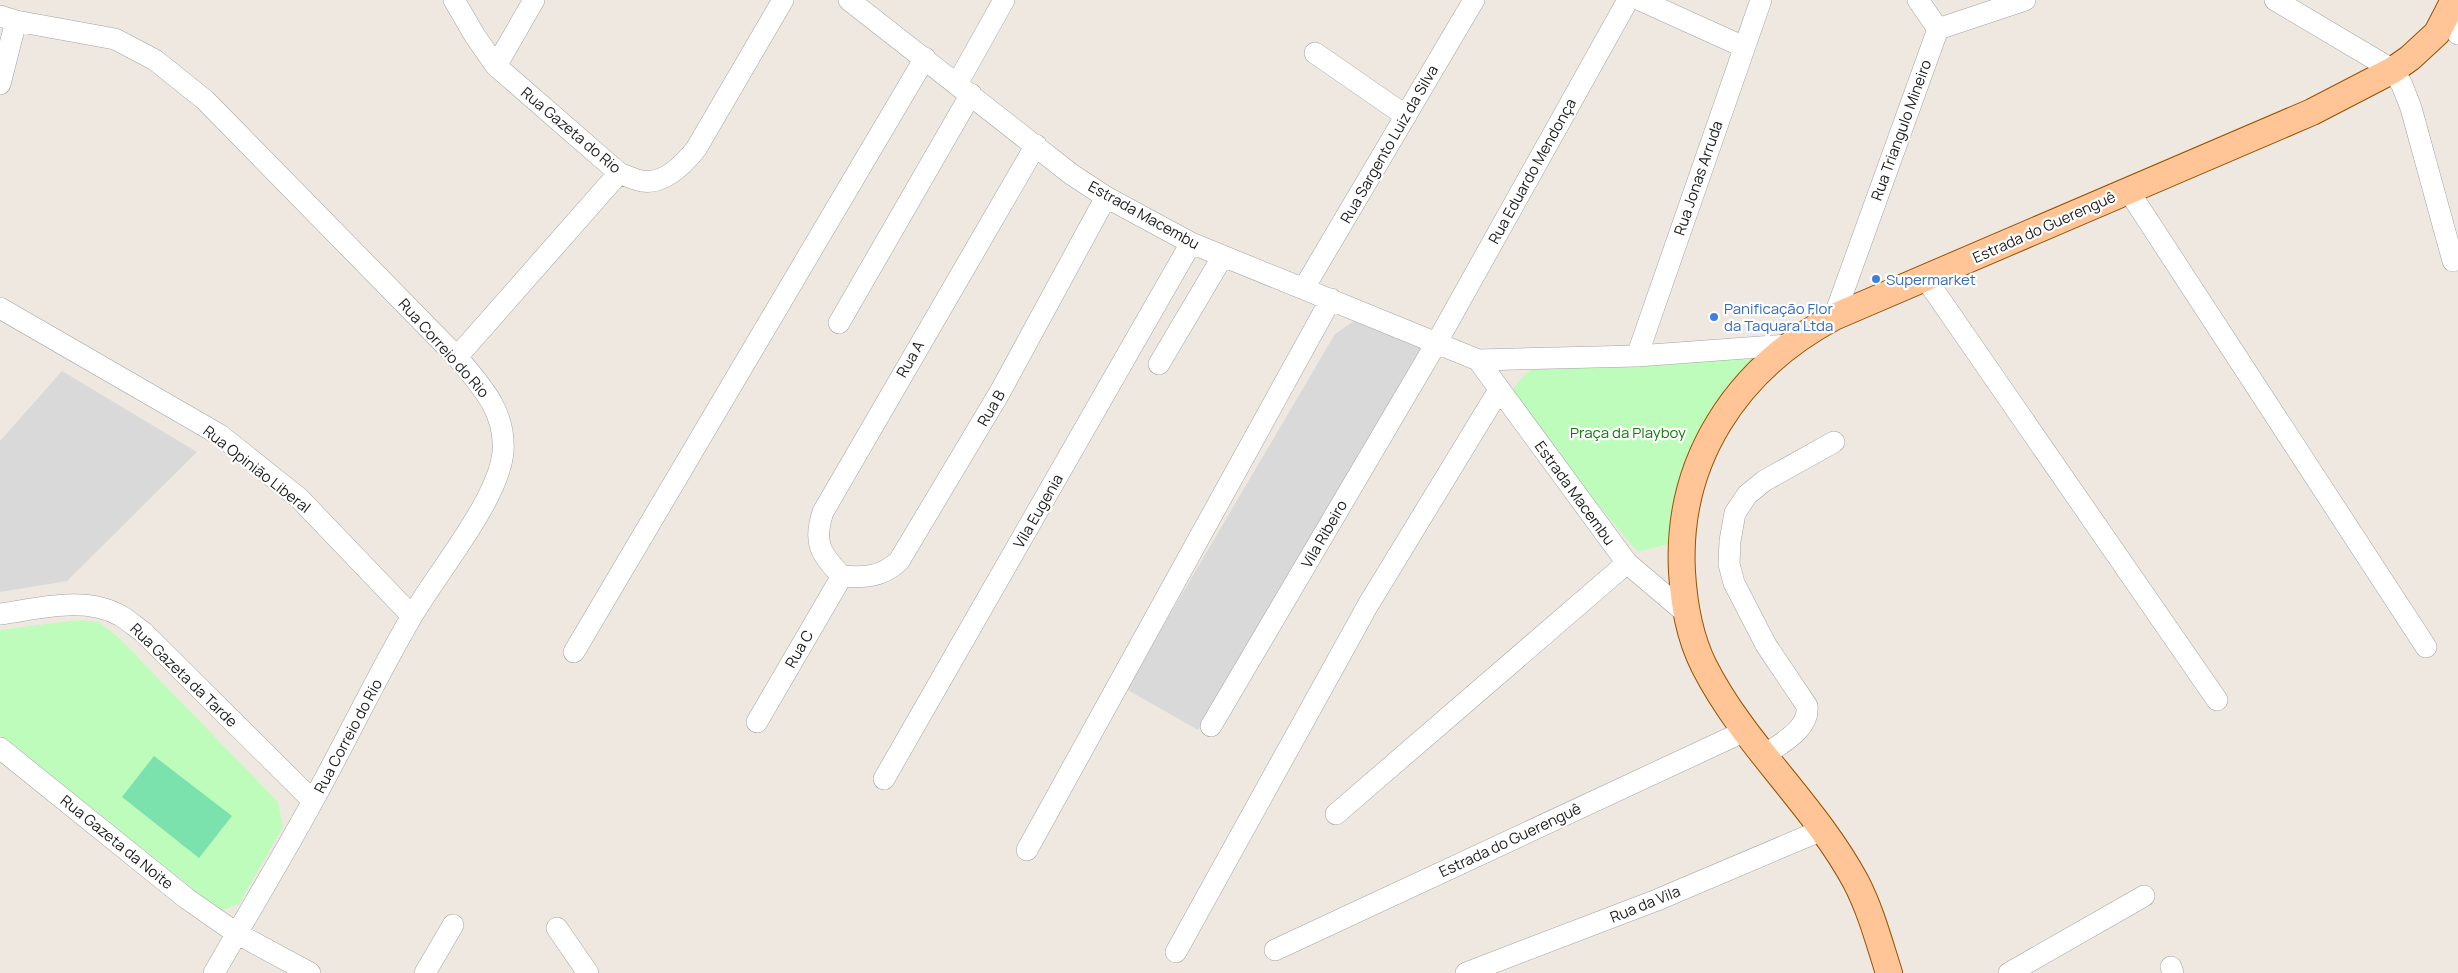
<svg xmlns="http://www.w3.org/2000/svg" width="2458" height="973" viewBox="0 0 2458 973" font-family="Manrope,sans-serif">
	<rect width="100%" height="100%" fill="#eee8e1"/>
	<path fill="#dad9d9" d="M1354 321 1374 322 1422 347 1198 730 1126 689 1335 334Z
		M62 371 197 452 67 581 0 592V441Z"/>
	<path fill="#befcbb" d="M1770 353 1753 366 1679 541 1638 552 1508 399C1517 382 1524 373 1540 365Z
		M78 620 98 622 117 636 278 802 283 827 239 904 220 911 0 735V630Z"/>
	<path fill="#7be2ae" d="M154 756 232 816 199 858 122 797Z"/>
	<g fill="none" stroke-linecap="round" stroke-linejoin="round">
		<defs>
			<path id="minor" d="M454 0 475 36 496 66 619 173C627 176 635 180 642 181 664 185 684 164 696 149L783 0
				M849 0 1071 174 1106 197 1191 243 1478 360 1637 356 1788 345
				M1640 0 1744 47
				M1918 0 1938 29
				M2275 0 2393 70 2402 85 2411 108 2453 261
				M0 16 16 21 115 39 155 60 205 100 457 357C481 386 506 411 503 452 499 499 437 573 412 616 377 676 347 739 314 799 282 858 247 915 214 973
				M2447 17 2458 34
				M1315 53 1406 116
				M496 66 534 0
				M0 84 16 21
				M957 84 1004 0
				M2128 190 2426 647
				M1926 279 2217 700
				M1304 288 1474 0
				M0 308 220 435 299 498 412 616
				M1834 317 1938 29 2025 0
				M839 323 971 94
				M1637 356 1761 0
				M457 357 619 173
				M1478 360 1627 563 1686 613
				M1159 364 1223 256
				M842 576C820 554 813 542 823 512L1036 145
				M842 576C864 578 882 577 899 561L1000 392 1106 197
				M0 614C38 609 85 595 121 616 129 621 136 627 143 632L313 801
				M574 652 925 58
				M757 722 842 576
				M1211 726 1437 342 1628 0
				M0 748 186 898 236 933 310 973
				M1765 755C1781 743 1810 729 1807 706L1766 645 1734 583 1729 564 1730 541 1735 513 1747 495 1764 481 1834 442
				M884 779 1191 243
				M1336 814 1627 563
				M1027 850 1331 299
				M557 928 588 973
				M1275 950 1745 731
				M1176 952 1368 605 1499 390
				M2171 967 2173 973
				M425 973 453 925
				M1466 973 1657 900 1822 830
				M2009 973 2144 896"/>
			<path id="major" d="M1889 973C1879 942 1871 911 1856 882 1814 804 1744 745 1704 666 1689 636 1684 605 1682 572 1676 460 1737 369 1834 317L2312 112 2393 70 2410 58 2437 33 2454 0"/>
		</defs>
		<use href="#minor" stroke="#a3a3a3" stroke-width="22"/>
		<use href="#major" stroke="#955200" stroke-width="28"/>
		<use href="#minor" stroke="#fff" stroke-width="21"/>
		<use href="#major" stroke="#ffc596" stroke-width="26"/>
	</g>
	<g fill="#3f7fe0" stroke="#fff" stroke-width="2">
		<circle cx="1876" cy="279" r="5"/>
		<circle cx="1714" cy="317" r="5"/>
	</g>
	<g text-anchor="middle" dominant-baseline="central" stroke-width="4.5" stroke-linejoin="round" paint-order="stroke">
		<g font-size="15" fill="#1c1c1c" stroke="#fff">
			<text transform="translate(571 130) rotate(40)">Rua Gazeta do Rio</text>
			<text transform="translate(1901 130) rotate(-70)">Rua Triangulo Mineiro</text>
			<text transform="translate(1389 144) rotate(-60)">Rua Sargento Luiz da Silva</text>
			<text transform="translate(1532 171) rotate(-61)">Rua Eduardo Mendonça</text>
			<text transform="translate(1698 178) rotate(-71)">Rua Jonas Arruda</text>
			<text transform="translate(1144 215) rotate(29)">Estrada Macembu</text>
			<text transform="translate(2044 227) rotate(-24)">Estrada do Guerenguê</text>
			<text transform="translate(444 348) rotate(48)">Rua Correio do Rio</text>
			<text transform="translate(910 359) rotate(-60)">Rua A</text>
			<text transform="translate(991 408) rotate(-60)">Rua B</text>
			<text transform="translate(257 469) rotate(38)">Rua Opinião Liberal</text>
			<text transform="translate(1575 493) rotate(54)">Estrada Macembu</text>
			<text transform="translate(1038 511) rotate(-60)">Vila Eugenia</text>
			<text transform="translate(1324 534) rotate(-60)">Vila Ribeiro</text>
			<text transform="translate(799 649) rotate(-60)">Rua C</text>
			<text transform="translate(184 675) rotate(44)">Rua Gazeta da Tarde</text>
			<text transform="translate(348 736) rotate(-62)">Rua Correio do Rio</text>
			<text transform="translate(1510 840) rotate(-25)">Estrada do Guerenguê</text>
			<text transform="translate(117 842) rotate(39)">Rua Gazeta da Noite</text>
			<text transform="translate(1645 904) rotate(-22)">Rua da Vila</text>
		</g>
		<g font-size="15" fill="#366cbe" stroke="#fff" text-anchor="start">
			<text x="1886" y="279">Supermarket</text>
			<text x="1724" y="308">Panificação Flor<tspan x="1724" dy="17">da Taquara Ltda</tspan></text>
		</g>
		<g font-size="15" fill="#0b7e06" stroke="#fff">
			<text x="1628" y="432">Praça da Playboy</text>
		</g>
	</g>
</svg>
